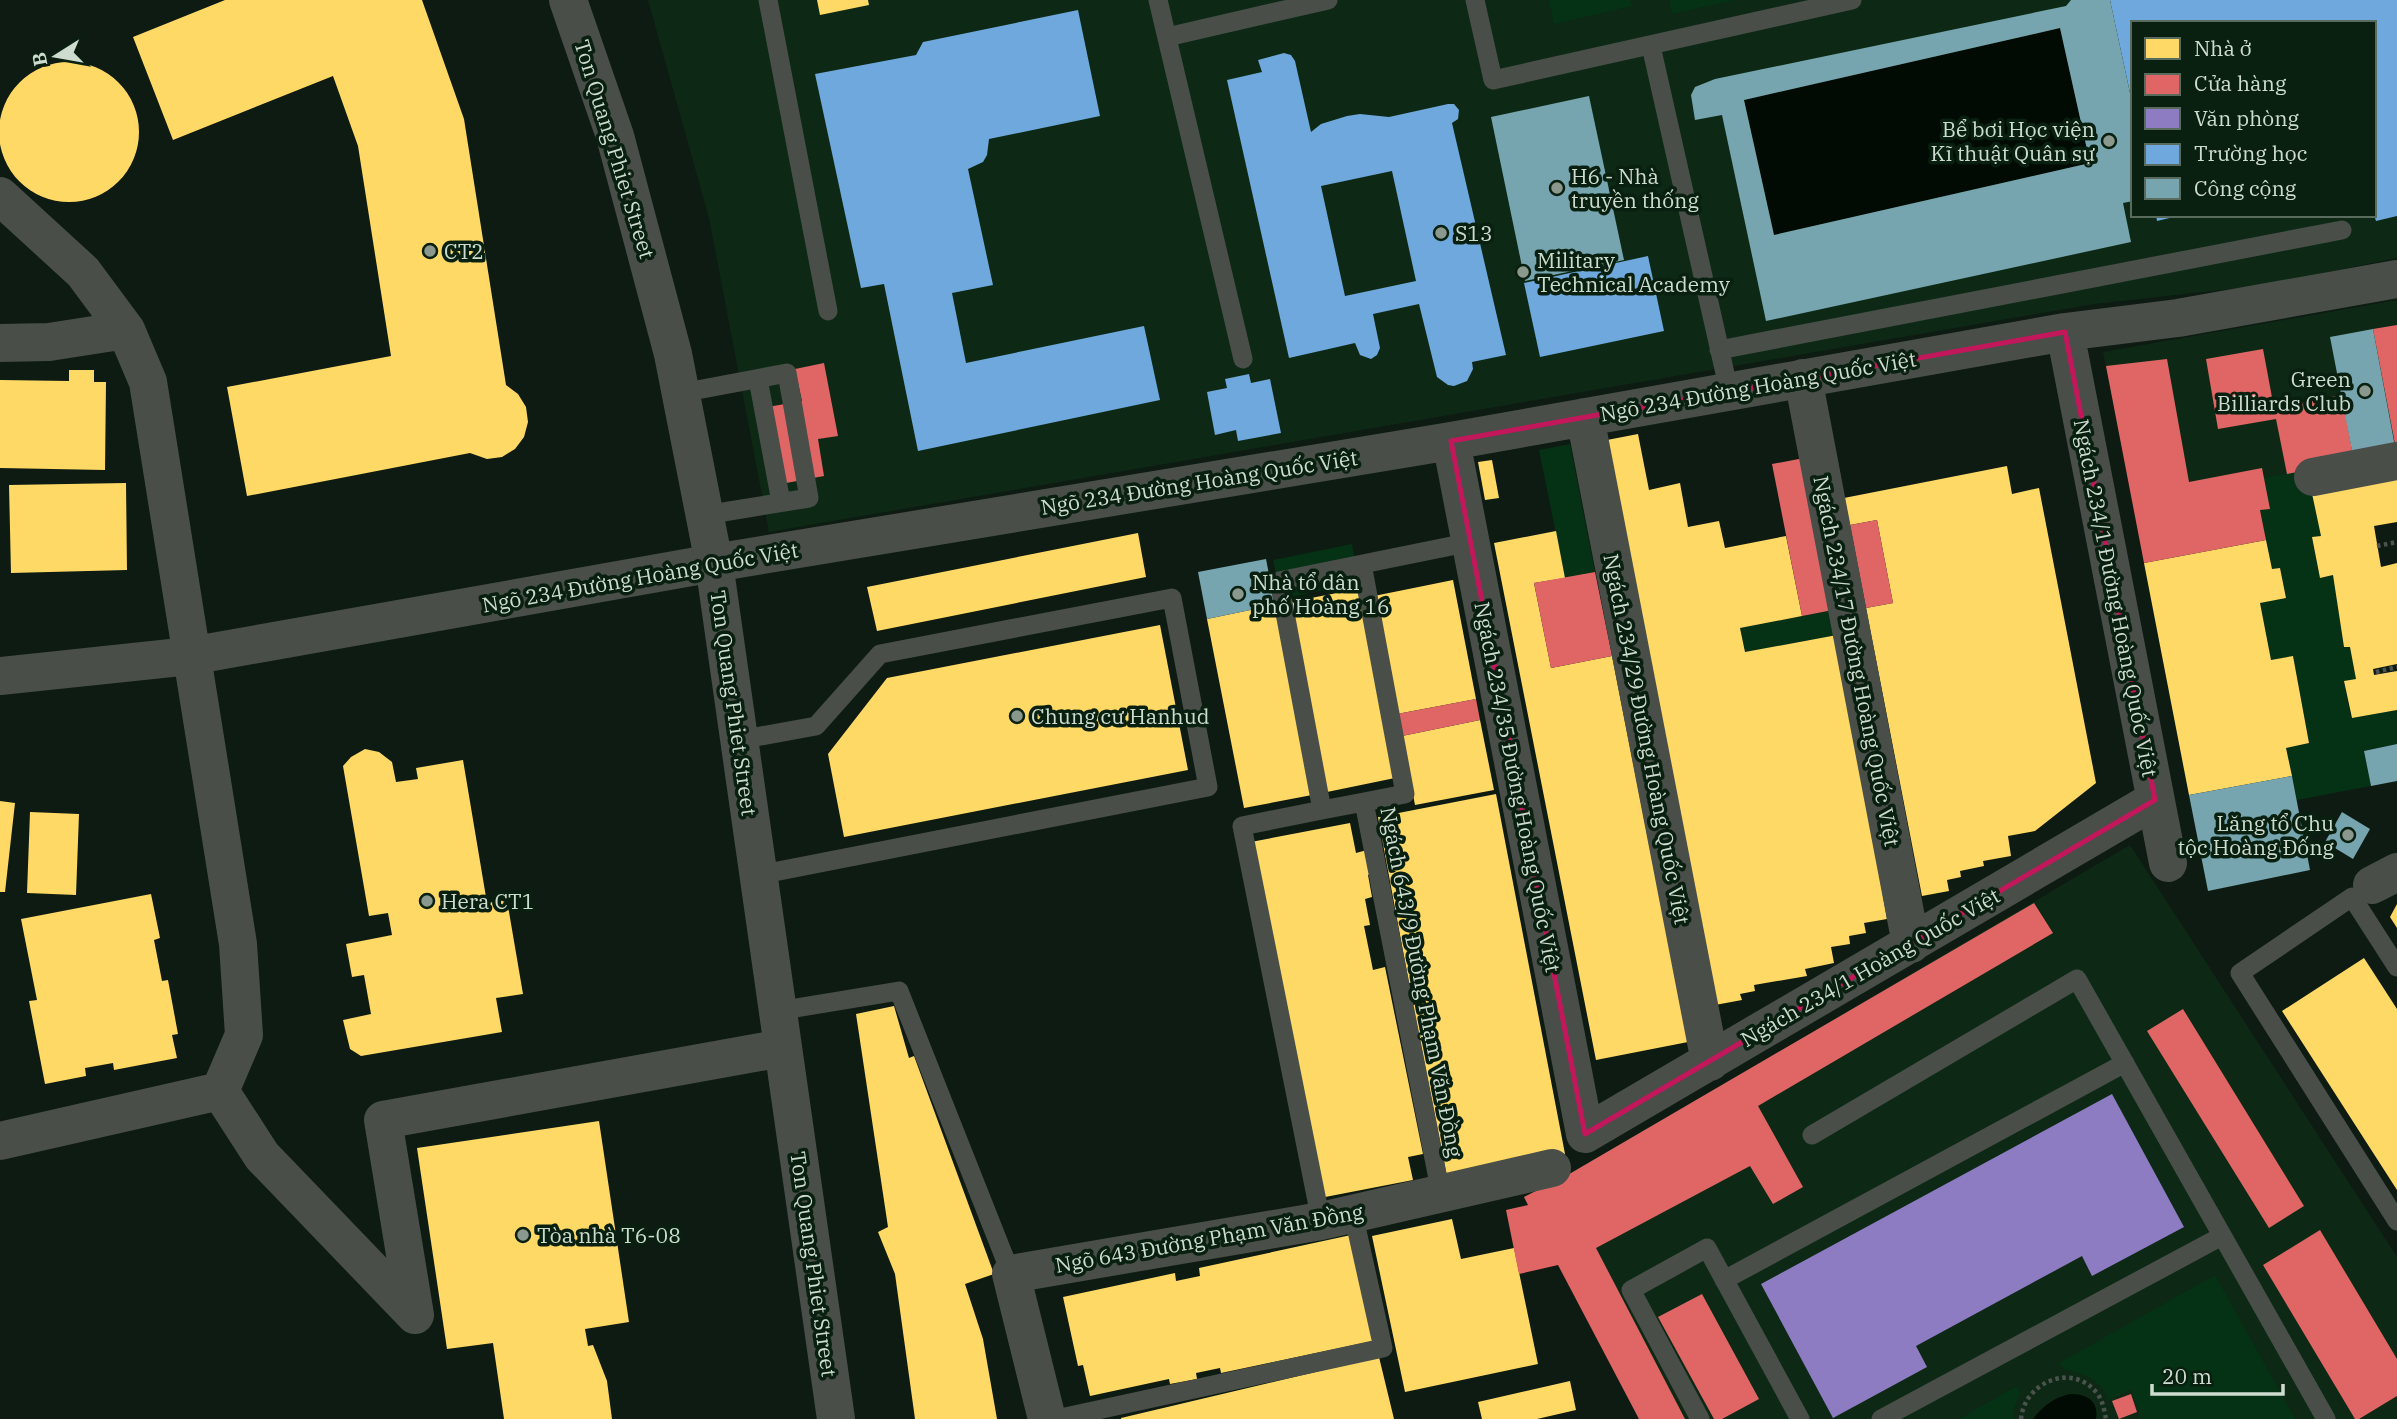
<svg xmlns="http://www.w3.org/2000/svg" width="2397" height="1419" viewBox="0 0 2397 1419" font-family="'IBM Plex Serif',serif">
	<rect width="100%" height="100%" fill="#0e1b12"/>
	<path fill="#0d2915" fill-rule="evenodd" d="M648 0H2397V258L2257 286 2094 304 769 532 709 218ZM2133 23H2374V215H2133Z
		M2397 300V452L2270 509 2139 533 2103 352Z
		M2130 845 2397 1257V1419H1639L1524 1197 1571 1173 1741 1074Z"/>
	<path fill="#053115" d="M1549 0H1630L1632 6 1554 24Z
		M1669 0H1735L1672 14Z
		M1570 444 1595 572 1565 578 1539 450Z
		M2308 470 2321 536 2312 538 2320 578 2333 575 2344 647H2350L2356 679 2344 682 2351 718 2397 710V744L2364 751 2371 786 2297 800 2286 748 2309 743 2293 656 2271 660 2260 603 2286 597 2280 568 2272 569 2260 510 2269 509 2263 478Z
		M1352 544 1359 583 1281 599 1273 560Z
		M1833 610 1837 635 1745 652 1740 628Z
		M2215 1275 2295 1419H2139V1412L2131 1390 2109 1400C2101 1380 2084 1373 2063 1369L2059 1363Z
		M2017 1386 2020 1393 2014 1408 2013 1419H1959Z"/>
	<path fill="#010b03" d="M2060 28 2090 163 1774 235 1744 100Z
		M2070 1394C2087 1394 2099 1401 2096 1419H2033C2043 1406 2053 1398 2070 1394Z"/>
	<path fill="#ffd966" d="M225 0H422L464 119 506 385 518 394 526 407 528 422 524 437 515 449 502 457 487 459 470 453 247 496 227 387 391 356 358 146 333 76 173 140 133 37Z
		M817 0H868L869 5 820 15Z
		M-1 132a70 70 0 1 1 140 0a70 70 0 1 1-140 0Z
		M69 370H94V382H106L105 470 0 468V380L69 381Z
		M1638 434 1649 490 1680 483 1688 527 1719 521 1725 548 1786 536 1802 616 1740 628 1745 652 1837 635 1887 919 1864 923 1866 933 1849 936 1850 944 1831 947 1834 963 1805 969 1807 976 1754 985 1755 991 1740 994 1742 1000 1715 1005 1607 440Z
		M1492 460 1499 498 1485 500 1478 462Z
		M2007 466 2012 494 2039 488 2096 783 2035 831 2008 836 2011 856 1983 861 1984 866 1960 871 1961 877 1947 880 1949 891 1922 896 1866 608 1893 603 1877 520 1850 525 1844 498Z
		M2397 468V522L2374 526 2381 567 2397 563V664L2373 669 2374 675 2397 671V710L2352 718 2344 681 2356 679 2350 647H2344L2333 575 2320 578 2312 537 2321 536 2310 484Z
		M126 483 127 570 11 573 9 485Z
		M1556 531 1565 578 1534 583 1551 668 1612 656 1688 1042 1596 1060 1494 543Z
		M1138 533 1146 577 877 631 867 587Z
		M2266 540 2272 569 2280 568 2286 598 2260 603 2271 660 2293 656 2309 743 2286 748 2292 776 2189 795 2144 563Z
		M1453 580 1476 699 1397 714 1374 596Z
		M1358 589 1395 778 1327 792 1290 602Z
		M1275 605 1312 795 1244 808 1207 619Z
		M1160 625 1188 770 844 837 828 754 887 678Z
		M1480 720 1494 790 1415 805 1402 736Z
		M365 749 379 752 392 762 396 782 418 779 416 768 463 760 487 903 507 900 523 994 496 998 502 1032 361 1056 350 1049 343 1020 371 1014 364 975 352 977 346 944 392 935 388 913 369 916 343 766 351 757Z
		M1496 794 1565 1154 1447 1177 1413 1005 1426 1003 1423 980 1409 983 1378 817Z
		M0 801 15 803 5 892H0Z
		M30 812 79 814 76 895 27 893Z
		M1350 823 1356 853 1367 850 1372 874 1368 875 1372 897 1365 899 1370 925 1364 926 1373 970 1385 967 1423 1154 1408 1157 1413 1180 1320 1198 1251 842Z
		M151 894 160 938 154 940 162 981 168 980 178 1034 172 1035 177 1058 114 1070 113 1063 85 1068 86 1076 45 1084 29 1001 37 1000 21 919Z
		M2397 904V928L2390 917Z
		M2364 958 2397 1009V1190L2282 1011Z
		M894 1006 909 1058 914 1056 994 1274 965 1284 983 1339 997 1419H915L895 1274 878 1232 888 1227 856 1014Z
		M599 1121 629 1322 585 1329 588 1346 593 1345 607 1381 612 1419H504L493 1343 447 1349 417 1148Z
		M1452 1219 1461 1259 1514 1248 1538 1364 1405 1392 1372 1236Z
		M1351 1235 1373 1341 1221 1373 1220 1368 1196 1373 1197 1379 1170 1384 1169 1379 1090 1396 1083 1365 1078 1366 1063 1297 1175 1273 1176 1281 1200 1276 1199 1268Z
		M1379 1357 1394 1419H1121V1418Z
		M1570 1381 1576 1410 1537 1419H1482L1478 1402Z"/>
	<path fill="#e06666" d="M2397 325V449H2396L2373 329Z
		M2263 349 2274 408 2342 395 2354 461 2287 474 2276 419 2218 429 2206 359Z
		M2167 359 2189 482 2262 468 2270 509 2260 510 2266 540 2144 563 2106 366Z
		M824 363 838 436 818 439 824 476 770 486 756 409 802 401 795 369Z
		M1804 458 1833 610 1802 616 1772 464Z
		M1877 520 1893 603 1866 608 1850 525Z
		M1595 572 1612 656 1551 668 1534 583Z
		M1476 699 1480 720 1402 736 1397 714Z
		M2034 903 2053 933 1758 1106 1803 1187 1773 1204 1750 1166 1596 1248 1685 1419H1639L1558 1265 1519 1274 1506 1210 1528 1205 1524 1197 1571 1173Z
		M2183 1009 2304 1206 2269 1228 2147 1031Z
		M2320 1230 2397 1359V1396L2359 1419H2355L2263 1265Z
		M1702 1294 1759 1399 1722 1419H1714L1658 1317Z
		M2131 1394 2137 1412 2119 1419 2112 1401Z"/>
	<path fill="#8e7cc3" d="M2112 1094 2184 1227 2092 1276 2082 1256 1916 1346 1927 1367 1833 1418 1761 1284Z"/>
	<path fill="#6fa8dc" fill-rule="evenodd" d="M2110 0H2397V216L2376 221 2374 215V23H2133L2132 102Z
		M1078 10 1100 116 989 139 987 155 983 162 968 169 993 285 952 293 966 363 1144 326 1160 400 918 451 884 284 861 288 815 74 916 55 923 42Z
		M1284 53 1291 55 1295 61 1311 132 1321 124 1347 116 1360 114 1389 117 1448 104H1454L1459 110 1458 119 1452 123 1506 355 1472 362 1473 369 1467 381 1454 386 1448 385 1437 377 1419 304 1373 314 1380 348 1377 355 1371 359 1360 355 1355 343 1289 358 1227 80 1262 72 1258 60ZM1392 171 1416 281 1345 296 1321 186Z
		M2156 215H2178V216L2157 221Z
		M1648 256 1664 331 1540 357 1524 283Z
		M1249 374 1251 383 1270 379 1281 433 1238 441 1236 430 1215 435 1207 392 1227 388 1225 379Z"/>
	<path fill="#76a5af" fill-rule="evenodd" d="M2071 0H2110L2133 107V201L2123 203 2131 242 1766 321 1722 115 1695 120 1691 95 1695 87 1715 79 2066 6ZM2060 28 2090 163 1774 235 1744 100Z
		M1589 96 1624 260 1525 281 1491 117Z
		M2373 329 2396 452 2354 461 2330 337Z
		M1266 559 1275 605 1207 619 1198 572Z
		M2397 744V781L2371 786 2364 751Z
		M2292 776 2310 870 2208 891 2189 795Z
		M2342 812 2370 829 2353 859 2325 842Z"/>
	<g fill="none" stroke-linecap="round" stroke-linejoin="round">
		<path stroke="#4c524e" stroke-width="4.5" stroke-dasharray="3.5 3.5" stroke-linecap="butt" d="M2377 546 2397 542
			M2376 672 2397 667
			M2021 1419C2024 1383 2071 1362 2096 1392 2103 1400 2104 1410 2106 1419"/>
		<path stroke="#494e49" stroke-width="19" d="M768 0 828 311
			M1158 0 1243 359
			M1475 0 1493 80 1852 0
			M1167 37 1328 0
			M1651 46 1729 391
			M1719 350 2342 230
			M758 379 781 502
			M681 393 787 373 809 498 705 515
			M1362 564 1405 794 1364 802
			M739 740 816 726 880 654 1172 598 1208 787 758 875
			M2397 967 2352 897 2240 973 2397 1221
			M777 1011 899 991 1011 1274
			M1812 1135 2077 979 2326 1419
			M1441 1194 1364 802 1322 810 1279 581 1471 542
			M1321 1221 1242 826 1322 810
			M1724 1280 2125 1063
			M1056 1419 1383 1348 1353 1213
			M1700 1419 1631 1290 1707 1248 1800 1419
			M1881 1419 2222 1236"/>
		<path stroke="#494e49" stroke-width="38" d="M0 196 83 272 126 330 148 382 238 944 244 1035 220 1091
			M2065 332 2168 863
			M0 343 49 342 126 330
			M1803 378 1911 944
			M1585 417 1710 1062
			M1451 441 1585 1134 2155 800
			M2313 477 2397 461
			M0 676 190 656 714 563 1451 441 2065 332 2178 318 2397 279
			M2372 885 2397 872
			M0 1141 220 1091 262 1156 415 1315
			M415 1315 383 1120 782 1048
			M1047 1419 1011 1274 1321 1221 1552 1168"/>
		<path stroke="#494e49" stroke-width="38" d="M568 0 615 136 673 354 714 563 836 1419"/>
	</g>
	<path fill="none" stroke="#c2185b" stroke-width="5" stroke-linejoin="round" d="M2065 332 2155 800 1585 1134 1451 441Z"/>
	<g fill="#8b988e" stroke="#092010" stroke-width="2.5">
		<circle cx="2109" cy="141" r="7"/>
		<circle cx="1557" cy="188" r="7"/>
		<circle cx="1441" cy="233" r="7"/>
		<circle cx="430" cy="251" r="7"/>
		<circle cx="1523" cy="272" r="7"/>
		<circle cx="2365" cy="391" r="7"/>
		<circle cx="1238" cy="594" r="7"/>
		<circle cx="1017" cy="716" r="7"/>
		<circle cx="2348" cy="835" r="7"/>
		<circle cx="427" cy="901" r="7"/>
		<circle cx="523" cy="1235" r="7"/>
	</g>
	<g text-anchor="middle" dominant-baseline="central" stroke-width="7" stroke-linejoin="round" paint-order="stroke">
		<g font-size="21" fill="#cedcd0" stroke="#092010" text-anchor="start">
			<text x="2095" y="129" text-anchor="end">Bể bơi Học viện<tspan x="2095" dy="24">Kĩ thuật Quân sự</tspan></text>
			<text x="1571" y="176">H6 - Nhà<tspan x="1571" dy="24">truyền thống</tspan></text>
			<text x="1455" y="233">S13</text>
			<text x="444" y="251">CT2</text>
			<text x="1537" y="260">Military<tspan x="1537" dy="24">Technical Academy</tspan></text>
			<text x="2351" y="379" text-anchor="end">Green<tspan x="2351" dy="24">Billiards Club</tspan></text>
			<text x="1252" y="582">Nhà tổ dân<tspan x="1252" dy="24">phố Hoàng 16</tspan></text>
			<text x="1031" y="716">Chung cư Hanhud</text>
			<text x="2334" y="823" text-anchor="end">Lăng tổ Chu<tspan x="2334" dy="24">tộc Hoàng Đống</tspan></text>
			<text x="441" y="901">Hera CT1</text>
			<text x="537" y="1235">Tòa nhà T6-08</text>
		</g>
		<g font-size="21" fill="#cedcd0" stroke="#092010">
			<text transform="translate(615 149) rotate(73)">Ton Quang Phiet Street</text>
			<text transform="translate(1758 386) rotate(-10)">Ngõ 234 Đường Hoàng Quốc Việt</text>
			<text transform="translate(1199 482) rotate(-9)">Ngõ 234 Đường Hoàng Quốc Việt</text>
			<text transform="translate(640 577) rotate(-10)">Ngõ 234 Đường Hoàng Quốc Việt</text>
			<text transform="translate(2116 598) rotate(79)">Ngách 234/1 Đường Hoàng Quốc Việt</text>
			<text transform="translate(1857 661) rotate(79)">Ngách 234/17 Đường Hoàng Quốc Việt</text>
			<text transform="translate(734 703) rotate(82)">Ton Quang Phiet Street</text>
			<text transform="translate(1647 739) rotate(79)">Ngách 234/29 Đường Hoàng Quốc Việt</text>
			<text transform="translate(1518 787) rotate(79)">Ngách 234/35 Đường Hoàng Quốc Việt</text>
			<text transform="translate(1870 967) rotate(-30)">Ngách 234/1 Hoàng Quốc Việt</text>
			<text transform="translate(1422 982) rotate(79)">Ngách 643/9 Đường Phạm Văn Đồng</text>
			<text transform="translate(1209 1238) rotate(-10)">Ngõ 643 Đường Phạm Văn Đồng</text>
			<text transform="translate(814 1264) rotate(82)">Ton Quang Phiet Street</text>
		</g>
	</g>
	<rect x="2131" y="21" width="245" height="196" fill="#092010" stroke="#586b5d" stroke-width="2"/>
	<rect x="2145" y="38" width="35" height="21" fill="#ffd966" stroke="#586b5d" stroke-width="2"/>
	<text x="2194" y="56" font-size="21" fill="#cedcd0">Nhà ở</text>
	<rect x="2145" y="74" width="35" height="21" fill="#e06666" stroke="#586b5d" stroke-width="2"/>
	<text x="2194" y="91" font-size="21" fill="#cedcd0">Cửa hàng</text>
	<rect x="2145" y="108" width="35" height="21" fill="#8e7cc3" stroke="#586b5d" stroke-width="2"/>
	<text x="2194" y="126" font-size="21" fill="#cedcd0">Văn phòng</text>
	<rect x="2145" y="144" width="35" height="21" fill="#6fa8dc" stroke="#586b5d" stroke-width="2"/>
	<text x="2194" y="161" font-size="21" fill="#cedcd0">Trường học</text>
	<rect x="2145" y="178" width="35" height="21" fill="#76a5af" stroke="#586b5d" stroke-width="2"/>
	<text x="2194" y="196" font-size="21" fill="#cedcd0">Công cộng</text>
	<g transform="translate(56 56) rotate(259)" stroke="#092010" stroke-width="5" paint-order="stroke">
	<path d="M0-5L12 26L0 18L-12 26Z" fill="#cedcd0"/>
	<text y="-10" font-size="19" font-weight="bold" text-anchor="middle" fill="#cedcd0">B</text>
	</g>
	<path d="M2152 1384v10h131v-10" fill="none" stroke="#cedcd0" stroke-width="3.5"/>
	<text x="2162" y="1384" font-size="21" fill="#cedcd0" stroke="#092010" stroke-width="5" paint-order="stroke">20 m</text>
</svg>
